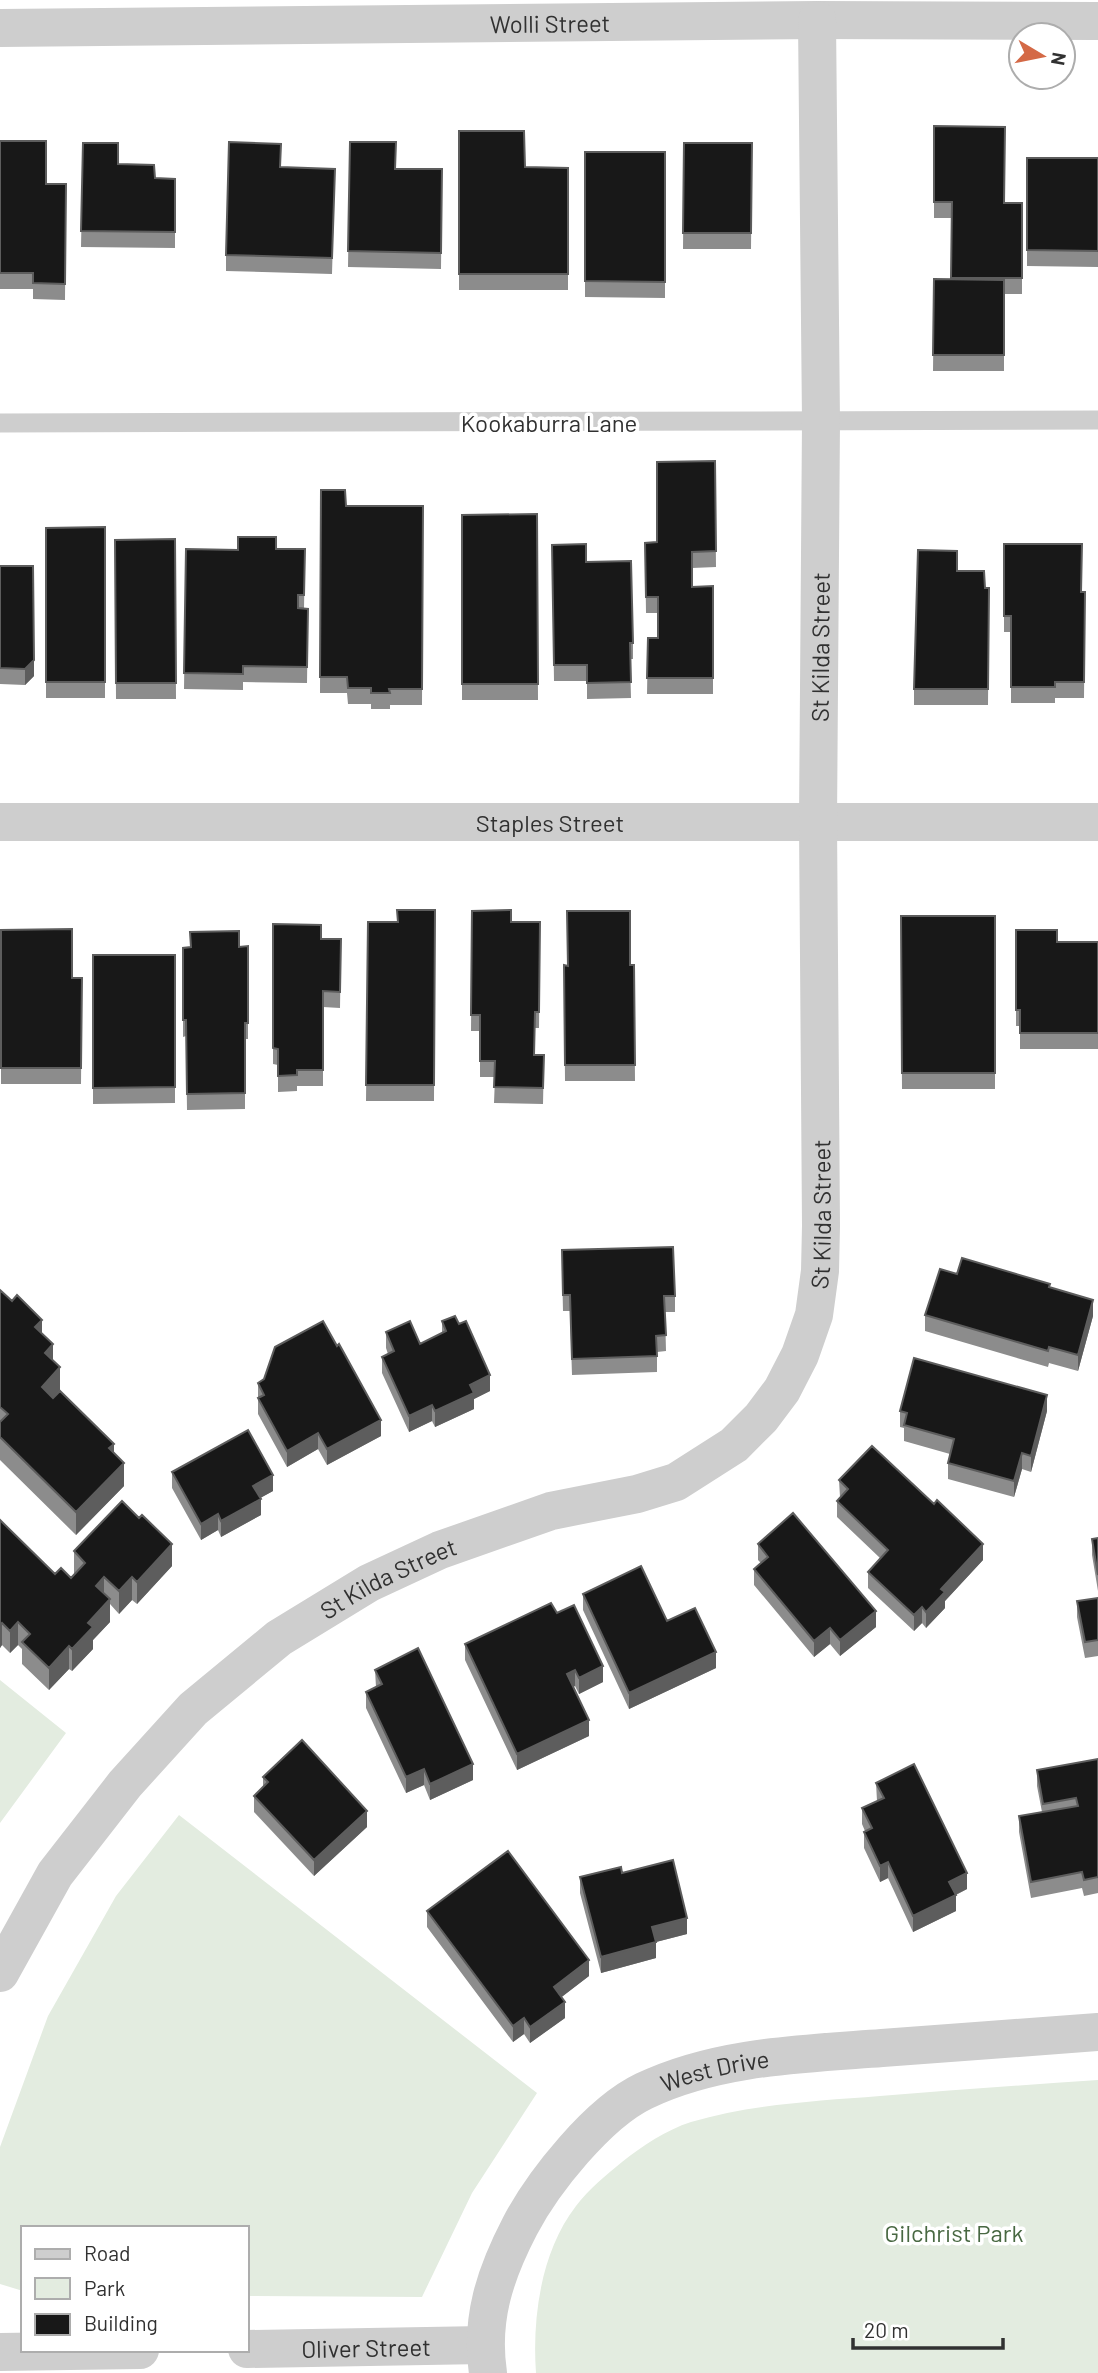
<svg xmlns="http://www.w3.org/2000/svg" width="1098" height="2373" viewBox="0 0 1098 2373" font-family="Barlow,sans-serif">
	<rect width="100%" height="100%" fill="#fff"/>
	<path fill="#e3ece0" d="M0 1680 66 1733 0 1823Z
		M179 1815 537 2093 472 2193 422 2297 247 2296V2228H23V2291L0 2284V2147L48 2016 116 1896Z
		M1098 2080V2373H536C532 2318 541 2251 576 2206 589 2189 606 2175 622 2162 642 2146 666 2130 691 2122 752 2104 817 2101 880 2096 953 2090 1025 2085 1098 2080Z"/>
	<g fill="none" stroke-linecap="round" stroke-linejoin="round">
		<path stroke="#cecece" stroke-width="19" d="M0 423 1098 420"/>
		<g stroke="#cecece" stroke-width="38">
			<path id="s1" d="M0 28 817 20 1098 21"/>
			<path id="s2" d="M0 822H1098"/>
			<path id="s3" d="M0 1973 55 1874 125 1784 193 1709 279 1638 369 1583 440 1550 551 1511 637 1494 676 1482 734 1445 761 1418 782 1390 800 1355 814 1315 820 1271 821 1226 818 822 821 421 817 20"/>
			<path id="s4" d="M247 2349 484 2345"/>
			<path d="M0 2352 140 2350"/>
			<path id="s5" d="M488 2373C480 2319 495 2274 520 2226 543 2182 598 2113 644 2091 717 2056 802 2054 882 2048 954 2043 1026 2037 1098 2032"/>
		</g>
	</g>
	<path fill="#8c8c8c" d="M934 126 1004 203H1022V294H1004V371H933L934 279 951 280V218H934Z
		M459 131 525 167 568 168V290H459Z
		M0 141 46 184H66L65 300 33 299V289H0Z
		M350 142 396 169H442L441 269 348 267Z
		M83 143 118 164 155 178 175 179V248L81 247Z
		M684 143H752L751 249H683Z
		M585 152H665V298L585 297Z
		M1027 158H1098V267L1027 266Z
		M280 167 335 169 332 274 226 271V255Z
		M715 461 716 567 692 568V587L713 586V694H647L648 638H658V613H646L645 543 657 542Z
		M321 490 346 506H423L422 705H390V709H371V704H348L347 693H320Z
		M537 514 538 700H462V515Z
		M105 527V698H46V528Z
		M175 539 176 699H116L115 540Z
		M1004 544 1081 592H1085L1084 698H1055V703H1011V632H1004Z
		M552 545 586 562 633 643V659H630L631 698 587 699V681H554Z
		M186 549 238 550 305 549 304 609H308L307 683 243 682V690L184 689Z
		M0 566 34 676 25 685 0 684Z
		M957 571 985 588H989L988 705H914V689Z
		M435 910 434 1101H366L368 922H397Z
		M472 911 511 922H540L539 1028H535L534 1055H544L543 1104 494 1103 495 1077H480V1031H471Z
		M901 916H995V1089H902Z
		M273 924 321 939H341L340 1008 323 1007V1086H297V1091L278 1092V1065L273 1064Z
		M1 930 72 978H82L81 1084H1Z
		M1016 930 1057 942H1098V1049H1020V1026H1016Z
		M190 932 239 947 248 946V1039H245V1109L187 1110 186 1036 183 1037V948L190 947Z
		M93 955H175V1103L93 1104Z
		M564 965H634L635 1081H565Z
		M562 1266 675 1296V1312H665L666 1351 657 1352V1372L572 1375 570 1311H563Z
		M957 1274 1050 1287 1093 1316 1078 1371 1049 1363 1048 1367 925 1331V1315Z
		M0 1290 42 1334 53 1361 60 1390 53 1398 114 1453 124 1486 76 1535 0 1460Z
		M442 1321 490 1391 474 1399V1409L435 1427 432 1421 409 1432 382 1373V1357L388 1354 386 1348V1332L420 1344 442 1333Z
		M258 1383 381 1436 327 1465 318 1449 287 1467 258 1414Z
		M900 1411H1047L1031 1472 1022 1469 1014 1497 948 1479V1463L950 1454 904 1441V1428L900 1427Z
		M172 1472 273 1491 260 1498 261 1515 221 1537 218 1530 201 1540 172 1488Z
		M839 1480 983 1560 945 1601V1608L926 1628 922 1623 914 1631 868 1588V1572L880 1558 837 1517V1501L840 1497Z
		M0 1520 55 1574 71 1578 74 1574V1551L172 1566 137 1604 132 1600 119 1614 110 1604V1622L93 1640V1649L72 1671 69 1669 49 1690 22 1664V1649L18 1645 10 1653 2 1645 0 1648Z
		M1098 1538V1591L1092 1555V1539Z
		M758 1544 876 1627 840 1656 830 1644 814 1657 754 1585V1569L761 1563 758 1560Z
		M583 1594 667 1621 716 1668 629 1709 583 1610Z
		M1098 1598V1656L1085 1658 1077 1617V1601Z
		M557 1613 603 1682 579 1694 575 1686 573 1687 589 1736 517 1770 465 1660V1644Z
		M375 1670 473 1780 430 1800 424 1785 406 1793 366 1708V1692L376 1687Z
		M1098 1759V1893L1084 1896 1082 1888 1031 1898 1019 1832V1816L1042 1812 1037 1786V1770Z
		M263 1777 367 1827 314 1876 254 1812V1796L263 1787Z
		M876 1783 967 1889 956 1895V1911L913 1932 888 1878 880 1882 864 1848V1832L865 1831 862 1824V1808L877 1801Z
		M622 1873 687 1934 656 1942V1958L601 1973 580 1893V1877Z
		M427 1911 589 1976 561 1997 565 2018 530 2043 524 2034 513 2042 427 1927Z"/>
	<path fill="#5d5d5d" d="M34 660V676L25 685V669Z
		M1093 1300V1316L1078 1371V1355Z
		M42 1320V1342L35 1327Z
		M53 1344V1367L45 1353Z
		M60 1367V1390L42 1409V1387Z
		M490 1375V1391L474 1399V1409L435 1427V1411L470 1385Z
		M1047 1395V1411L1031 1472V1456Z
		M432 1405V1421L409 1432V1416Z
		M381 1420V1436L327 1465V1449Z
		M318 1433V1449L287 1467V1451Z
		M114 1444V1466L109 1448Z
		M1022 1453V1469L1014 1497V1481Z
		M124 1463V1486L76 1535V1512Z
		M273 1475V1491L253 1502V1486Z
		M261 1499V1515L221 1537V1521Z
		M218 1514V1530L201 1540V1524Z
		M172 1544V1566L137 1604V1582Z
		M983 1544V1560L945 1601V1608L926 1628V1612L941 1589Z
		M104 1577V1599L96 1586Z
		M132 1577V1600L119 1614V1591Z
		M110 1599V1622L93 1640V1649L72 1671V1649L88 1623Z
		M922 1607V1623L914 1631V1615Z
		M876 1611V1627L840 1656V1640Z
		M18 1622V1645L10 1653V1631Z
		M2 1623V1645L0 1648V1625Z
		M830 1628V1644L814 1657V1641Z
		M69 1646V1669L49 1690V1668Z
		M716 1652V1668L629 1709V1693Z
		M603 1666V1682L579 1694V1678Z
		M575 1670V1686L567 1690V1674Z
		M589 1720V1736L517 1770V1754Z
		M473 1764V1780L430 1800V1784Z
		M424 1769V1785L406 1793V1777Z
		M367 1811V1827L314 1876V1860Z
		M888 1862V1878L880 1882V1866Z
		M967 1873V1889L949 1898V1882Z
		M956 1895V1911L913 1932V1916Z
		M687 1918V1934L656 1942V1958L601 1973V1957L652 1927Z
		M589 1960V1976L554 2003V1987Z
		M565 2002V2018L530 2043V2027Z
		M524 2018V2034L513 2042V2026Z"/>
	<path fill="#181818" stroke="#5d5d5d" stroke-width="2" d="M934 126 1005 127 1004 203H1022V278H951L952 202H934Z
		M459 131H524L525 167 568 168V274H459Z
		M0 141H46V184H66L65 284 33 283V273H0Z
		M229 142 281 144 280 167 335 169 332 258 226 255Z
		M350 142H396L395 169H442L441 253 348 251Z
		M83 143H118V164L154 165 155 178 175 179V232L81 231Z
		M684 143H752L751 233H683Z
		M585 152H665V282L585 281Z
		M1027 158H1098V251L1027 250Z
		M934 279 1004 280V355H933Z
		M715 461 716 551 692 552V587L713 586V678H647L648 638H658V597H646L645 543 657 542V462Z
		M321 490H345L346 506H423L422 689H389L390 693H371V688H348L347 677H320Z
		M537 514 538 684H462V515Z
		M105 527V682H46V528Z
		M238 537H276V549H305L304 595H298V608L308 609 307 667 243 666V674L184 673 186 549 238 550Z
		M175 539 176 683H116L115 540Z
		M586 544V562L631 561 633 643H630L631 682 587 683V665H554L552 545Z
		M1004 544H1082L1081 592H1085L1084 682H1055V687H1011V616H1004Z
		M918 550 957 551V571H984L985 588H989L988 689H914Z
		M0 566H33L34 660 25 669 0 668Z
		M397 910H435L434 1085H366L368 922H398Z
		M511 910V922H540L539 1012H535L534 1055H544L543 1088 494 1087 495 1061H480V1015H471L472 911Z
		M567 911H630V965H634L635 1065H565L564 965 568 966Z
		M901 916H995V1073H902Z
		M273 924 321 925V939H341L340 992 323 991V1070H297V1075L278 1076V1049L273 1048Z
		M72 929V978H82L81 1068H1V930Z
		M1016 930H1057V942H1098V1033H1020V1010H1016Z
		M239 931V947L248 946V1023H245V1093L187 1094 186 1020H183V948L191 947 190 932Z
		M93 955H175V1087L93 1088Z
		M673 1247 675 1296H664L666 1335 656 1336 657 1356 572 1359 570 1295H563L562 1250Z
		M962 1258 1050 1284 1049 1287 1093 1300 1078 1355 1049 1347 1048 1351 925 1315 940 1269 957 1274Z
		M0 1290 12 1301 17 1295 42 1320 35 1327 53 1344 45 1353 60 1367 42 1387 53 1398 60 1391 114 1444 109 1448 124 1463 76 1512 0 1437V1422L8 1414 0 1407Z
		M455 1316 459 1324 466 1321 490 1375 470 1385 474 1393 435 1411 432 1405 409 1416 382 1357 394 1351 386 1332 410 1321 420 1344 446 1331 442 1321Z
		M323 1321 337 1346 339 1344 381 1420 327 1449 318 1433 287 1451 258 1398 264 1395 258 1383 264 1379 275 1347Z
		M914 1358 1047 1395 1031 1456 1022 1453 1014 1481 948 1463 954 1439 904 1425 907 1413 900 1411Z
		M248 1430 273 1475 253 1486 261 1499 221 1521 218 1514 201 1524 172 1472Z
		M872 1446 934 1504 937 1500 983 1544 941 1589 945 1592 926 1612 922 1607 914 1615 868 1572 888 1550 837 1501 848 1489 839 1480Z
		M122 1501 139 1518 142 1515 172 1544 137 1582 132 1577 119 1591 104 1577 96 1586 110 1599 88 1623 93 1627 72 1649 69 1646 49 1668 22 1642 30 1634 18 1622 10 1631 2 1623 0 1625V1520L55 1574 61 1568 71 1578 85 1563 74 1551Z
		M793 1513 876 1611 840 1640 830 1628 814 1641 754 1569 768 1557 758 1544Z
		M1098 1538V1575L1092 1539Z
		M641 1566 667 1621 695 1608 716 1652 629 1693 583 1594Z
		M1098 1598V1640L1085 1642 1077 1601Z
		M551 1603 557 1613 574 1605 603 1666 579 1678 575 1670 567 1674 589 1720 517 1754 465 1644Z
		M418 1648 473 1764 430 1784 424 1769 406 1777 366 1692 382 1684 375 1670Z
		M302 1740 367 1811 314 1860 254 1796 268 1782 263 1777Z
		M1098 1759V1877L1084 1880 1082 1872 1031 1882 1019 1816 1078 1806 1076 1798 1043 1804 1037 1770Z
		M914 1764 967 1873 949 1882 956 1895 913 1916 888 1862 880 1866 864 1832 872 1828 862 1808 884 1798 876 1783Z
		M508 1851 589 1960 554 1987 565 2002 530 2027 524 2018 513 2026 427 1911Z
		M673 1860 687 1918 652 1927 656 1942 601 1957 580 1877 621 1867 622 1873Z"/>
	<g text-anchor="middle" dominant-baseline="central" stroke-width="7" stroke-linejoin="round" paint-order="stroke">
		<g font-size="24" fill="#313131" stroke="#fff">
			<text stroke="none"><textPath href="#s1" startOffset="550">Wolli Street</textPath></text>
			<text x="549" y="422">Kookaburra Lane</text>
			<text stroke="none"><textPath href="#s3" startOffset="1762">St Kilda Street</textPath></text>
			<text stroke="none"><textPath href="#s2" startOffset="550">Staples Street</textPath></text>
			<text stroke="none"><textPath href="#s3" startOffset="1195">St Kilda Street</textPath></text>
			<text stroke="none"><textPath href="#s3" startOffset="565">St Kilda Street</textPath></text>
			<text stroke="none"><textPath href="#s5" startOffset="413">West Drive</textPath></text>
			<text stroke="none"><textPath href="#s4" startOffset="119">Oliver Street</textPath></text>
		</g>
		<g font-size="24" fill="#486842" stroke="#fff">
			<text x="954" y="2232">Gilchrist Park</text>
		</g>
	</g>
	<rect x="21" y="2226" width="228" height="126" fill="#ffffff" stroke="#adadad" stroke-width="2"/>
	<rect x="35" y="2249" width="35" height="10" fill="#cecece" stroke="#adadad" stroke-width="2"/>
	<text x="84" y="2261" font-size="21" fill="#313131">Road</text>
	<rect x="35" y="2278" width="35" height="21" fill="#e3ece0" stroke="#adadad" stroke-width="2"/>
	<text x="84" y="2296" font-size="21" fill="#313131">Park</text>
	<rect x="35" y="2314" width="35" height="21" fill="#181818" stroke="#adadad" stroke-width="2"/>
	<text x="84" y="2331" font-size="21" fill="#313131">Building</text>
	<g transform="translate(1042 56) rotate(100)"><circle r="33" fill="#ffffff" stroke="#adadad" stroke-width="2"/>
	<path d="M0-5L12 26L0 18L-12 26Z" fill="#d46946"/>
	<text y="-10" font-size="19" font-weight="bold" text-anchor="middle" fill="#313131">N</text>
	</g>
	<path d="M853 2338v10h150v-10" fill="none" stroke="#313131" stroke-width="3.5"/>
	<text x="864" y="2338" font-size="21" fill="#313131" stroke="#ffffff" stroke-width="5" paint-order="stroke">20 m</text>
</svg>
